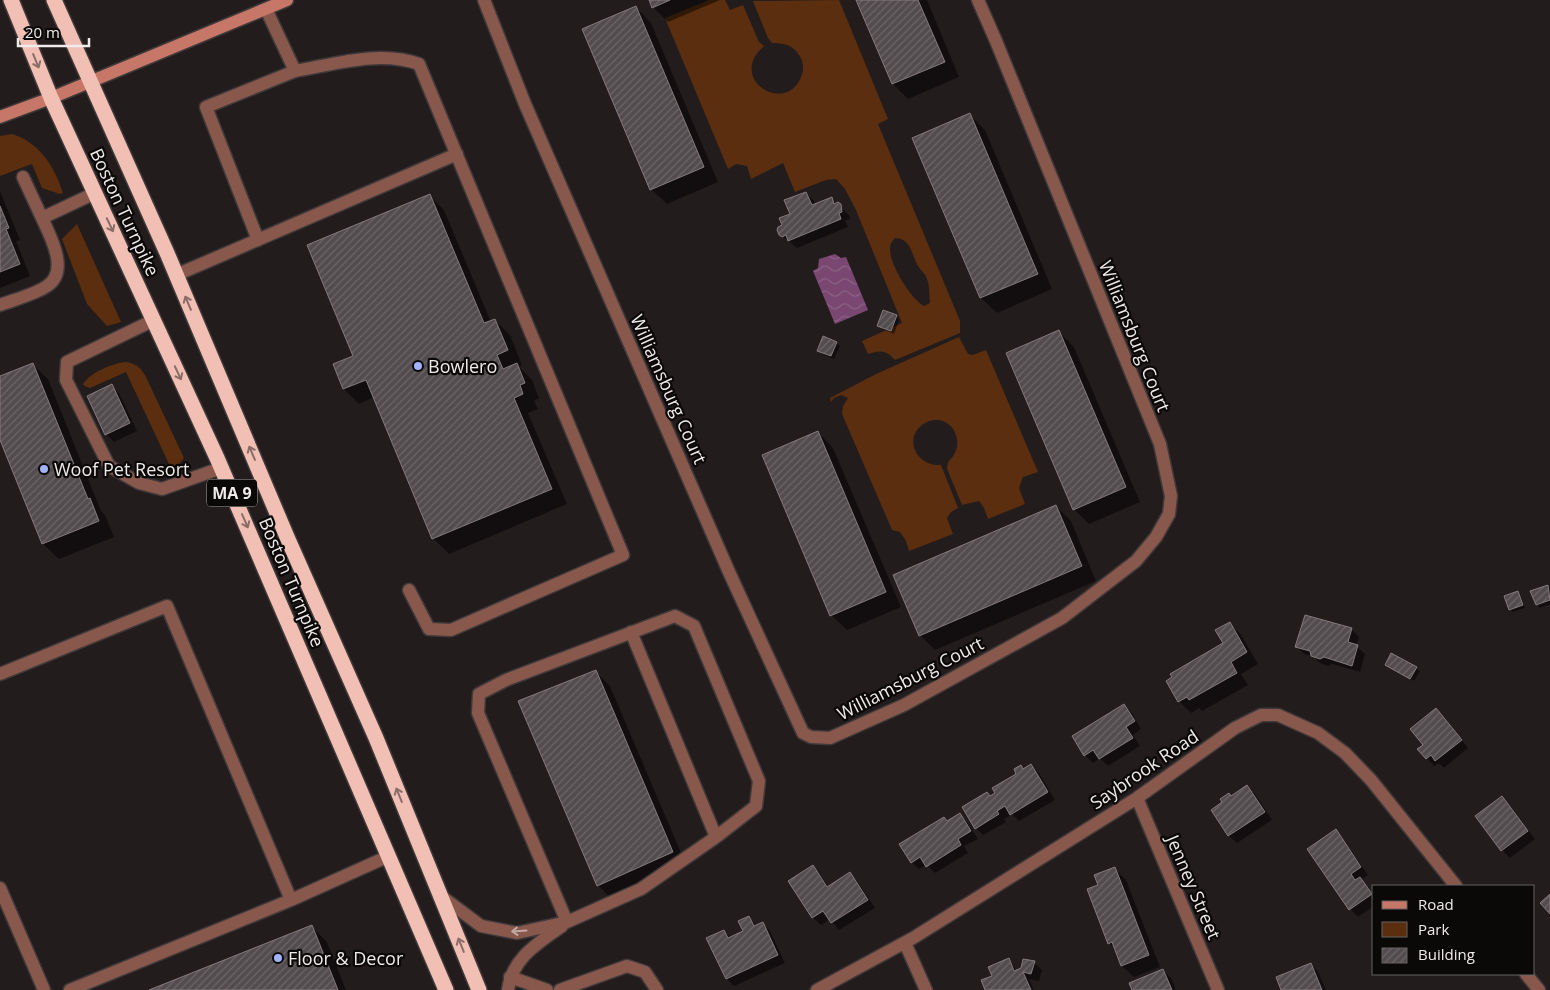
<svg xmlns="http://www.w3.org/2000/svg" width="1550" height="990" viewBox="0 0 1550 990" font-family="'Open Sans',sans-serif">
	<defs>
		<pattern id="water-waves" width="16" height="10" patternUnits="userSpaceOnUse" patternTransform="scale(1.25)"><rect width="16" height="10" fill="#794771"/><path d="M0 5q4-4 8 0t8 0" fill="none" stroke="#8c6285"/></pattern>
		<pattern id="building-hatch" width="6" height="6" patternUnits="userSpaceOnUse" patternTransform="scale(1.25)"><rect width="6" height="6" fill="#534c4f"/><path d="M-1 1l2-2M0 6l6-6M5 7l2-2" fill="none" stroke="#6c6668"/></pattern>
	</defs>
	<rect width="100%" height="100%" fill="#231c1d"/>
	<path fill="#5a2e0e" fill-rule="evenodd" d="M709 0H725L730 10 743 5 759 42 764 46C726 79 786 116 801 77 804 70 804 62 799 55 793 45 784 43 772 43L768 38 753 1 839 0 888 119 878 124 960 321V333L895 360C886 350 880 350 868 354L862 341 902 323 856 210 845 189 836 179 826 180 795 192 783 163 751 179 747 166 736 164 728 169 665 18ZM895 238C912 239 911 254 918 266 921 271 926 274 927 279 930 287 929 295 930 303L924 306C911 299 889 264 890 248 890 244 892 241 895 238Z
		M12 134C39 142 55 167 63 193L60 194 42 188 32 164 0 176V136Z
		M77 224 121 322 107 326 87 304 62 239Z
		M959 337 968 354 973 355 986 350 1038 472 1023 477 1019 488 1025 504 988 519 984 508 979 501 962 505 947 469 948 462C969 443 951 412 927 422 902 434 914 467 941 465L958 508 951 512 947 518 953 534 909 551 906 541 900 532 892 530 842 414 843 406 848 398 841 395 834 398 831 402 830 398 876 374Z
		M126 362C137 364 141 368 146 377L184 458 179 464 172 466 169 464 126 372 90 388 85 386 83 384C91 372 113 363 126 362Z"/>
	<path fill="url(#water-waves)" d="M835 254 841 258 846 257 868 310 835 324 813 271 818 268 819 259Z"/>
	<path fill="#0007" d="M650 0H720L668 22 653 7Z
		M858 0H927L959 77 908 99 893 84Z
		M636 7 651 23 718 182 667 204 651 189Z
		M970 115 985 130 1052 289 997 313 981 298 914 138Z
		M0 191 20 240 16 241 30 276 0 288Z
		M806 193 814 201 815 205 831 199 846 212 850 217V219L845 221 848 227 797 248 780 234 784 225Z
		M429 195 444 210 491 322 495 320 510 335 522 365 519 367 532 380 539 398 534 401 538 409 528 413 567 504 449 554 433 538 374 397 359 404 344 389 355 356Z
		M896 316 899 320 894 334 882 329 878 325Z
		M1059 332 1074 347 1140 502 1089 524 1074 509Z
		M836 343 840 346 834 359 822 354 819 350Z
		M32 364 48 379 101 511 105 515 114 537 59 559 43 544 0 437V377Z
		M111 386 119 393 137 431 114 442 106 434Z
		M818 432 833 448 901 607 847 630 831 615Z
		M1056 506 1071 521 1096 581 935 650 920 635Z
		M1548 586 1550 588V604L1540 608 1537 604Z
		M1517 592 1521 596 1525 608 1513 612 1510 609Z
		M1230 623 1241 635 1258 664 1241 674 1248 685 1202 711 1199 708 1191 713 1179 701 1174 678 1224 644Z
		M1351 629 1359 637 1356 646 1365 654 1360 672 1332 664 1328 666 1320 663 1314 657 1304 654 1297 647Z
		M1386 665 1416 668 1420 671 1414 681Z
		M595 671 610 686 687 867 613 901 598 885Z
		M1124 706 1132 713 1141 729 1133 735 1140 746 1108 766 1100 758 1093 763 1085 755Z
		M1444 717 1468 748 1444 768 1439 763 1434 766 1419 749 1424 745Z
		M1031 765 1039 773 1055 800 1019 821 1012 814 1004 819 1006 822 983 835 976 828 991 797 1018 774 1021 767 1024 770Z
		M1247 787 1255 794 1272 820 1237 843 1229 836 1213 810Z
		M1502 797 1535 839 1510 858 1502 850 1477 816Z
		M960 814 967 822 978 839 964 846 968 853 935 873 927 865 919 869 912 863 926 854 947 822Z
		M1336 831 1343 839 1368 875 1361 880 1374 896V906L1358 917 1350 909 1309 850Z
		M813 867 820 874 828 887 850 873 857 881 875 908 839 930 830 919 821 925 813 918 790 882Z
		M1114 868 1126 880 1160 967 1134 977 1122 966 1116 949 1109 943 1100 885Z
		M749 918 757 926 763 923 770 931 785 963 734 986 727 979 724 931 731 938 745 932Z
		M312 927 327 942 346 990H153Z
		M1008 960 1017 971 1034 963 1042 970 1039 981 1029 979 1034 990H987L993 976Z
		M1310 964 1318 972 1326 990H1283Z
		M1163 970 1171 978 1176 990H1133Z"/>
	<path fill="url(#building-hatch)" stroke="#837b7e" d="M649 0H670L652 8Z
		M856 0H918L945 62 892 84Z
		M636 6 704 167 650 190 582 29Z
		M970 113 1038 274 980 298 912 138Z
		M806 192 812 205 832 197 834 204 838 202 841 204 842 212 839 213 841 219 788 241 786 235 782 237 779 235 777 230 778 227 782 225 779 218 790 214 784 200Z
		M430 194 484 323 495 319 508 350 497 355 503 369 517 363 525 383 520 385 523 394 514 398 552 489 432 539 366 380 343 389 333 364 353 356 307 245Z
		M0 206 9 228 6 229 20 264 0 272Z
		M883 310 897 315 891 331 877 326Z
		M1059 330 1126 487 1073 510 1006 353Z
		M823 336 837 342 831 356 817 351Z
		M33 363 88 499 90 498 99 521 42 544 0 440V376Z
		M112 384 130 423 105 435 87 396Z
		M818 431 886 592 830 616 762 455Z
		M1056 505 1082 566 919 636 893 575Z
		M1548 585 1550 600 1536 605 1530 591Z
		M1518 591 1523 605 1509 610 1504 596Z
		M1305 615 1352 628 1348 642 1358 645 1352 666 1324 657 1320 659 1311 656 1310 651 1295 647Z
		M1230 622 1247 652 1231 662 1237 673 1189 700 1187 697 1178 702 1166 681 1172 677 1170 674 1223 643 1215 630Z
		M1391 653 1417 667 1410 679 1385 665Z
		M596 670 673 852 597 886 518 701Z
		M1124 704 1135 721 1126 727 1133 738 1099 759 1093 750 1084 756 1072 736Z
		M1436 708 1462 740 1435 761 1431 755 1426 759 1417 749 1423 745 1410 729Z
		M1031 764 1048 792 1010 815 1005 806 997 811 999 814 975 829 962 807 987 792 990 796 995 793 992 788 1016 774 1014 769 1021 765 1023 769Z
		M1247 785 1265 812 1228 836 1211 810 1222 802 1220 799 1229 793 1231 796Z
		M1502 796 1528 831 1501 851 1475 816Z
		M960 813 971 831 958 839 961 845 926 867 920 857 911 863 899 844 944 817 947 821Z
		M1336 829 1361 867 1351 874 1355 880 1360 877 1372 894 1349 910 1307 849Z
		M813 865 827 887 850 872 868 900 831 923 823 911 812 918 788 881Z
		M1115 867 1149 955 1121 966 1112 942 1108 944 1087 889 1098 885 1094 875Z
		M1550 894V914L1540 903Z
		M749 916 754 926 763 922 778 955 726 979 706 938 724 930 728 938 743 931 738 921Z
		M312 925 338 990H149Z
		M1009 958 1014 971 1021 968 1023 959 1035 961 1031 974 1023 972 1031 990H985L981 980 992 976 988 967Z
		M1311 963 1322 990H1281L1276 977Z
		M1163 969 1172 990H1132L1129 983Z"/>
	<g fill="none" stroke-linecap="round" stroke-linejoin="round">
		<defs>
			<path id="lane" d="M266 9 295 71C336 64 379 50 419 64L623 555 451 630 429 629 409 590
				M23 177 42 218
				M258 240 206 107 295 71
				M176 275 457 154
				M0 305C13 300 36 294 47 286 70 271 50 236 42 218L95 193
				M154 320 67 362 66 380 109 466 139 483 162 489 221 468
				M631 632 716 837
				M0 674 167 606 291 900 389 856
				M0 888 44 990
				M441 896 481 926 517 933 567 922 641 889 716 837 756 806 759 781 694 626 675 616 506 680 479 694 478 713 567 922
				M510 977 547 990
				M70 990 291 900
				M508 990C512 958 538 943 562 926
				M560 990 627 966 645 972 657 990"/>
			<path id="street" d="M484 0 525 104 729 572 803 733 811 737 830 738 904 705 1062 618 1136 561 1156 537 1169 514 1171 496 1160 444 996 41 978 0
				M1137 798 1218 990
				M905 943 926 990
				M1526 974 1539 990
				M817 990 913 938 1137 798 1235 728 1261 715H1278L1318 733 1345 753 1371 780 1456 886"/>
			<path id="secondary" d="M0 117 51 98 287 0"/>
			<path id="highway" d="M11 0 51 98 217 458 446 990
				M54 0 167 253 287 537 376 738 479 990"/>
		</defs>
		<use href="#lane" stroke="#40393a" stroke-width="15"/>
		<use href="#street" stroke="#40393a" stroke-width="15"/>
		<use href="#secondary" stroke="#40393a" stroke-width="15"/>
		<use href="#highway" stroke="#40393a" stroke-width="18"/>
		<use href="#lane" stroke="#89584d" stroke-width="12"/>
		<use href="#street" stroke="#89584d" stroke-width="12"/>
		<use href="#secondary" stroke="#c67767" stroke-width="12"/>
		<use href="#highway" stroke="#f1bfb4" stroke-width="15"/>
	</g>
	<defs><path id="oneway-shaft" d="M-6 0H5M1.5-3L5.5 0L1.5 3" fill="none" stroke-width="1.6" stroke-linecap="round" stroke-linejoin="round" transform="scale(1.25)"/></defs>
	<g stroke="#8a6d67">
		<use href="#oneway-shaft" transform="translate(36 61) rotate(68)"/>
		<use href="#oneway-shaft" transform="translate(110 225) rotate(65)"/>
		<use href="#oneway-shaft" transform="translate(188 303) rotate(-113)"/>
		<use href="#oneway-shaft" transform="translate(178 373) rotate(65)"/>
		<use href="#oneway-shaft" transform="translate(252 453) rotate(-113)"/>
		<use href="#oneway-shaft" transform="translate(245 521) rotate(66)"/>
		<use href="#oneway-shaft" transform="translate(399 795) rotate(-112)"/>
		<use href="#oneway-shaft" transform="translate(461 945) rotate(-112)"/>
	</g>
	<use stroke="#c2a9a4" href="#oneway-shaft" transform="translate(519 931) rotate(176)"/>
	<g fill="#a2b2fd" stroke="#0b0808" stroke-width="2">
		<circle cx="418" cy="366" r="5"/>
		<circle cx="44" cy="469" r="5"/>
		<circle cx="278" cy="958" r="5"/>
	</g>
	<g text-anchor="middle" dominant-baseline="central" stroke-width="4.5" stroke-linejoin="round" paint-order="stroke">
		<rect fill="#0b0808" stroke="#aba7a7" stroke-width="1" x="207" y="479.5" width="50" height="27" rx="4"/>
		<g font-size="16" font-weight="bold" fill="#f0ebeb">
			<text x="232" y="493">MA 9</text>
		</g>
		<g font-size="18" fill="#f0ebeb" stroke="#0b0808">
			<text transform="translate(125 212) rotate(65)">Boston Turnpike</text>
			<text transform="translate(1135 336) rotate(68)">Williamsburg Court</text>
			<text transform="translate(669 389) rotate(66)">Williamsburg Court</text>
			<text transform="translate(292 582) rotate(67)">Boston Turnpike</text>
			<text transform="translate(910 678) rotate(-27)">Williamsburg Court</text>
			<text transform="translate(1144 769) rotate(-34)">Saybrook Road</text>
			<text transform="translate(1194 887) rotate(67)">Jenney Street</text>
		</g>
		<g font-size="18" fill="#f0ebeb" stroke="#0b0808" text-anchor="start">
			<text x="428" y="366">Bowlero</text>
			<text x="54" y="469">Woof Pet Resort</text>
			<text x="288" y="958">Floor &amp; Decor</text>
		</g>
	</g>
	<rect x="1372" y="885" width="162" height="90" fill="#0b0808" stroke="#676363"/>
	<rect x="1382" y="901" width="25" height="8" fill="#c67767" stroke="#676363"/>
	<text x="1418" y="910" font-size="15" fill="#f0ebeb">Road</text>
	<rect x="1382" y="922" width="25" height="15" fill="#5a2e0e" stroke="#676363"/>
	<text x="1418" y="935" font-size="15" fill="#f0ebeb">Park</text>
	<rect x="1382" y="948" width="25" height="15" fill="url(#building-hatch)" stroke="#676363"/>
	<text x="1418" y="960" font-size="15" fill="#f0ebeb">Building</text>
	<path d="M18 38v8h71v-8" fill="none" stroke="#f0ebeb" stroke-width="2.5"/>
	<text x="25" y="38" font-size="15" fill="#f0ebeb" stroke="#0b0808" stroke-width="4" paint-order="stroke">20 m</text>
</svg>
